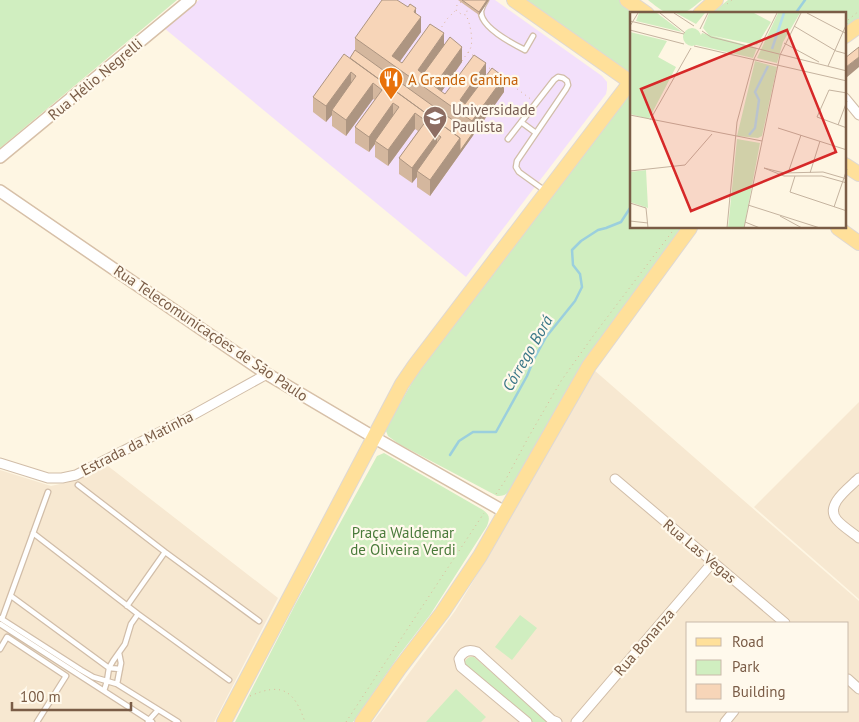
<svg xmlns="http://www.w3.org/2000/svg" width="859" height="722" viewBox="0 0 859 722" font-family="'PT Sans',sans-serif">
	<rect width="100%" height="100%" fill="#fef6e3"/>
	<path fill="#f7e8d1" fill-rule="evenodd" d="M594 370 859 601V722H373L455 611 486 560ZM688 623H848V711H688Z
		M859 402V599L754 507Z
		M108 466 278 598 214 722H0V470L51 486 69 482Z"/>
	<path fill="#f3e0fb" d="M199 0H495L602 76 607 82V89L606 94 466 277 164 28Z"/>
	<path fill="#d0eec0" d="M0 0H177L0 148Z
		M522 0H621L642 14H632L631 72 629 75Z
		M648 0H702C692 8 683 17 669 14 663 12 653 4 648 0Z
		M728 0H859V20L845 31V14H711Z
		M631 93 632 228H685L512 489C507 494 504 496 497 496L399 444 388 436 386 431 388 425 422 365 486 283 626 97Z
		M384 453 483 510C490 515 490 518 487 526L430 615 400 654 353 722H235L295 605 377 456Z
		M520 615 537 628 512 660 495 647Z
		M470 657H474L548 722H532L464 666C464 661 466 659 470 657Z
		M456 689 486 717 481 722H426Z"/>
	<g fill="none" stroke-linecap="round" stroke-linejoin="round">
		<path stroke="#9bcfdd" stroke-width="2.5" d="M795 14 805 0
			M450 455 459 441 473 432H496L527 376 534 359 546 337 575 301 582 287 580 274 573 265 572 250 581 241 598 230 606 228 621 222 632 205"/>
		<defs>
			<path id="lane" d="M486 0C484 3 482 7 481 11 480 27 513 44 525 50L533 36
				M521 122 536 133
				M508 139 554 80 558 77 563 78 567 81 568 85 566 89 517 161 516 167 519 172 544 190
				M78 485 165 552 259 621
				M33 533 138 614 229 680
				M11 596 109 668 120 669
				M127 606 165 552
				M0 618 81 670 93 677 117 684 178 722
				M2 619 48 492
				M0 624 152 722
				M0 649 7 637 66 676 37 722
				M117 684 121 663 119 653
				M104 691 107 681 109 668 113 661 125 644 131 624 138 614
				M148 721 158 710"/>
			<path id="street" d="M845 98 859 115
				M0 463 48 478H62L76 475 182 421 267 374
				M859 478C849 488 824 505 837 520 843 527 852 532 859 538
				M615 479 785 623
				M848 679 859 689
				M527 722 461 667 459 659C463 651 469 649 477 652L552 720 557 722
				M576 722 713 562
				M725 722 734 711"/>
			<path id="secondary" d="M0 157 190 0
				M0 191 267 374 382 442 505 512"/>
			<path id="primary" d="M514 0 632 83
				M627 0 647 14
				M700 14 716 0
				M845 36 859 26
				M845 165 859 174
				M838 228 859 243
				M224 722 402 384 415 365 632 80
				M362 722 399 669 442 613 480 556 589 366 690 228"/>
		</defs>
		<use href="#lane" stroke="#d1bda8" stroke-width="7"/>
		<use href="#street" stroke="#d1bda8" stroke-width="11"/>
		<use href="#secondary" stroke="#d7c0a8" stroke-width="14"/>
		<use href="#primary" stroke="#dfd8d3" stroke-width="16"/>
		<path stroke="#dcb89b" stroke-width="1" stroke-dasharray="1 4" stroke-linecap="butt" d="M461 2 457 5 456 10 461 14 466 15 468 7
			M727 4 732 0
			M848 20 859 11
			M439 31 447 19 456 10
			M468 52 474 56
			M462 61C465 56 469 52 471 47 473 37 470 23 466 15
			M485 65 492 70
			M505 80 532 100
			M496 494 505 481 528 438 561 381 596 332 675 228
			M250 696C282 682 294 690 305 722
			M346 722 484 513"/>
		<use href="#lane" stroke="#fff" stroke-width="4.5"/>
		<use href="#street" stroke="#fff" stroke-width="9"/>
		<use href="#secondary" stroke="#fff" stroke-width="11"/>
		<use href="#primary" stroke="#ffe09a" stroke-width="14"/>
	</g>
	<path fill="#d4b79e" d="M458 0H489L479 15Z
		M408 7 416 14 421 32 399 62 402 63 444 45 462 62 441 92 445 94 486 76 504 92 430 196 417 187V177L412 183 399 174V158L418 131 415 129 388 166 375 157V144L369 152 355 143V127L375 100 373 99 346 136 332 126V115L326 122 313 112V97L350 58 355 50V38Z
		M845 56 846 57V78L845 77Z"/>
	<path fill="#ad9581" d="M487 0H489L479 15V12Z
		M416 8V23L421 17V32L396 67 392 56Z
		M444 33V49L419 83 418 70Z
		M462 47V62L438 97 434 86Z
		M859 57V67L846 78V67Z
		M486 63V79L461 113 460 100Z
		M351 72V88L332 110V115L326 122V106Z
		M504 77V92L472 137V121Z
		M373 83V99L346 136V120Z
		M393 103V119L375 141V144L369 152V137Z
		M415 113V129L388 166V150Z
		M437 134V150L417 171V177L412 183V168Z
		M472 134V137L430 196V180L460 138Z"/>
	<path fill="#f7d5b8" stroke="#ad9581" d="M382 0H397L408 7 410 4 416 8 414 12 421 17 392 56 402 63 430 24 444 33 418 70 423 74 450 37 462 47 434 86 445 94 474 55 486 63 460 100 465 104 492 68 504 77 472 121 355 38Z
		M462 0H487L479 12Z
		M859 47V57L846 67 845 66V58Z
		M355 50 472 134 460 151V138L350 58Z
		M344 54 460 138 430 180 417 171 441 137 437 134 412 168 399 158 426 121 415 113 388 150 375 141 399 107 393 103 369 137 355 127 382 90 373 83 346 120 332 110 356 76 351 72 326 106 313 97Z"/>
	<defs>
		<symbol id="restaurant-pin" viewBox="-11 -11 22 30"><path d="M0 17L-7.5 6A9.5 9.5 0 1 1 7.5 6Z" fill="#e8710a" stroke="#fff9ec"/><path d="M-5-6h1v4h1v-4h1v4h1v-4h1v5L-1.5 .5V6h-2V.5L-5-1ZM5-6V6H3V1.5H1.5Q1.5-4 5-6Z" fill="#fff"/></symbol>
		<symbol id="university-pin" viewBox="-11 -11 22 30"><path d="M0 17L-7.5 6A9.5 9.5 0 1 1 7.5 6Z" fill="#8d6e63" stroke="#fff9ec"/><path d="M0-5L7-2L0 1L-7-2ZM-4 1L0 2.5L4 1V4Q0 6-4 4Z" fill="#fff"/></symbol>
	</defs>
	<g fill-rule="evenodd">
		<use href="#restaurant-pin" x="377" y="65" width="28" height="38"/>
		<use href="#university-pin" x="421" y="104" width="28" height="38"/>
	</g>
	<g text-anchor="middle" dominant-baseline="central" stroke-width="4.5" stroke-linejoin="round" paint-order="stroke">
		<g font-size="15" fill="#7a5c46" stroke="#fff9ec">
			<text transform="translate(95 79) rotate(-40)">Rua Hélio Negrelli</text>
			<text transform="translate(211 333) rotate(34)">Rua Telecomunicações de São Paulo</text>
			<text transform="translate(137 443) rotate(-27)">Estrada da Matinha</text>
			<text transform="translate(700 551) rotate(40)">Rua Las Vegas</text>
			<text transform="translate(644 642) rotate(-49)">Rua Bonanza</text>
		</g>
		<g font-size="15" fill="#c56008" stroke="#fff9ec" text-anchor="start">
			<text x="408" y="79">A Grande Cantina</text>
		</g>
		<g font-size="15" fill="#785e54" stroke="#fff9ec" text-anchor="start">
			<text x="452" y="109">Universidade<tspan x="452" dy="17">Paulista</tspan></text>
		</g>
		<g font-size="15" fill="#497a3a" stroke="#fff9ec">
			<text x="403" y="532">Praça Waldemar<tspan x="403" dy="17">de Oliveira Verdi</tspan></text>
		</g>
		<g font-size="16" font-style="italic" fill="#3b7788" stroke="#fff9ec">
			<text transform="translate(527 353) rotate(-60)">Córrego Borá</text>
		</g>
	</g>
	<g transform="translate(630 12)">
		<rect width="216" height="216" fill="#fef6e3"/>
		<path d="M9 1H27L52 20 6 9ZM46 1H75L66 12ZM79 1H124L141 10 127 33 79 23 73 16ZM148 1H170L153 30 147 51 127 46ZM53 25a9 9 0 1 1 18 0a9 9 0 1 1-18 0ZM0 20 37 29 28 45 46 55 19 107 0 102ZM72 21 127 36 123 46 66 33ZM125 49 147 55 132 124 128 126 107 124ZM107 127 130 131 114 216H98ZM16 158 18 196 0 190V160Z" fill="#d0eec0"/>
		<path fill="none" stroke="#b6dfea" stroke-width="2.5" d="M142 37 154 1M119 123 125 116 129 88 125 80 138 54"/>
		<path fill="none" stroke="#c5b39f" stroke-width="1" d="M30 1 55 21M44 1 64 14M177 1 217 22M0 9 54 22M0 14 8 1M164 14 206 39 217 42M70 17 78 1M0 18 54 32M72 19 81 25 217 59M154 31 189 50M64 34 217 69M198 54 217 11M217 81 199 78 187 105 217 116M0 103 132 129M20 108 61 36M208 113 217 89M148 116 217 138M0 159 55 153 82 122M158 161 171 123M180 161 190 129M165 164 160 180 217 199M217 167 193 160 154 161 134 156 154 164H192L217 171M0 191 16 196 18 216M118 193 190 216M204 195 217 157M150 204 172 216M0 209 18 211M115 210 130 216M97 216 107 110 124 47 147 1M114 216 150 43 171 1"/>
		<path fill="#d62828" fill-opacity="0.15" stroke="#d62828" stroke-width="2.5" d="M157 18 206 140 61 199 11 77Z"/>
		<rect width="216" height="216" fill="none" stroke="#7a5c46" stroke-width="2.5"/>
	</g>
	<rect x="686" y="622" width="162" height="90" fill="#fff9ec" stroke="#cabaaa"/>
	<rect x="696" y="638" width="25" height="8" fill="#ffe09a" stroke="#cabaaa"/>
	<text x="732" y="647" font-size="15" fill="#7a5c46">Road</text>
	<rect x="696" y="660" width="25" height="15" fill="#d0eec0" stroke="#cabaaa"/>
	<text x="732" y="672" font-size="15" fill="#7a5c46">Park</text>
	<rect x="696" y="684" width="25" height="15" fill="#f7d5b8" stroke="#cabaaa"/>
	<text x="732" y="697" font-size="15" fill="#7a5c46">Building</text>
	<path d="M12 702v8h119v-8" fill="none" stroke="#7a5c46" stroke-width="2.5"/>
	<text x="20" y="702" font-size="15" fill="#7a5c46" stroke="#fff9ec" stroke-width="4" paint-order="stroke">100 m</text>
</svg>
